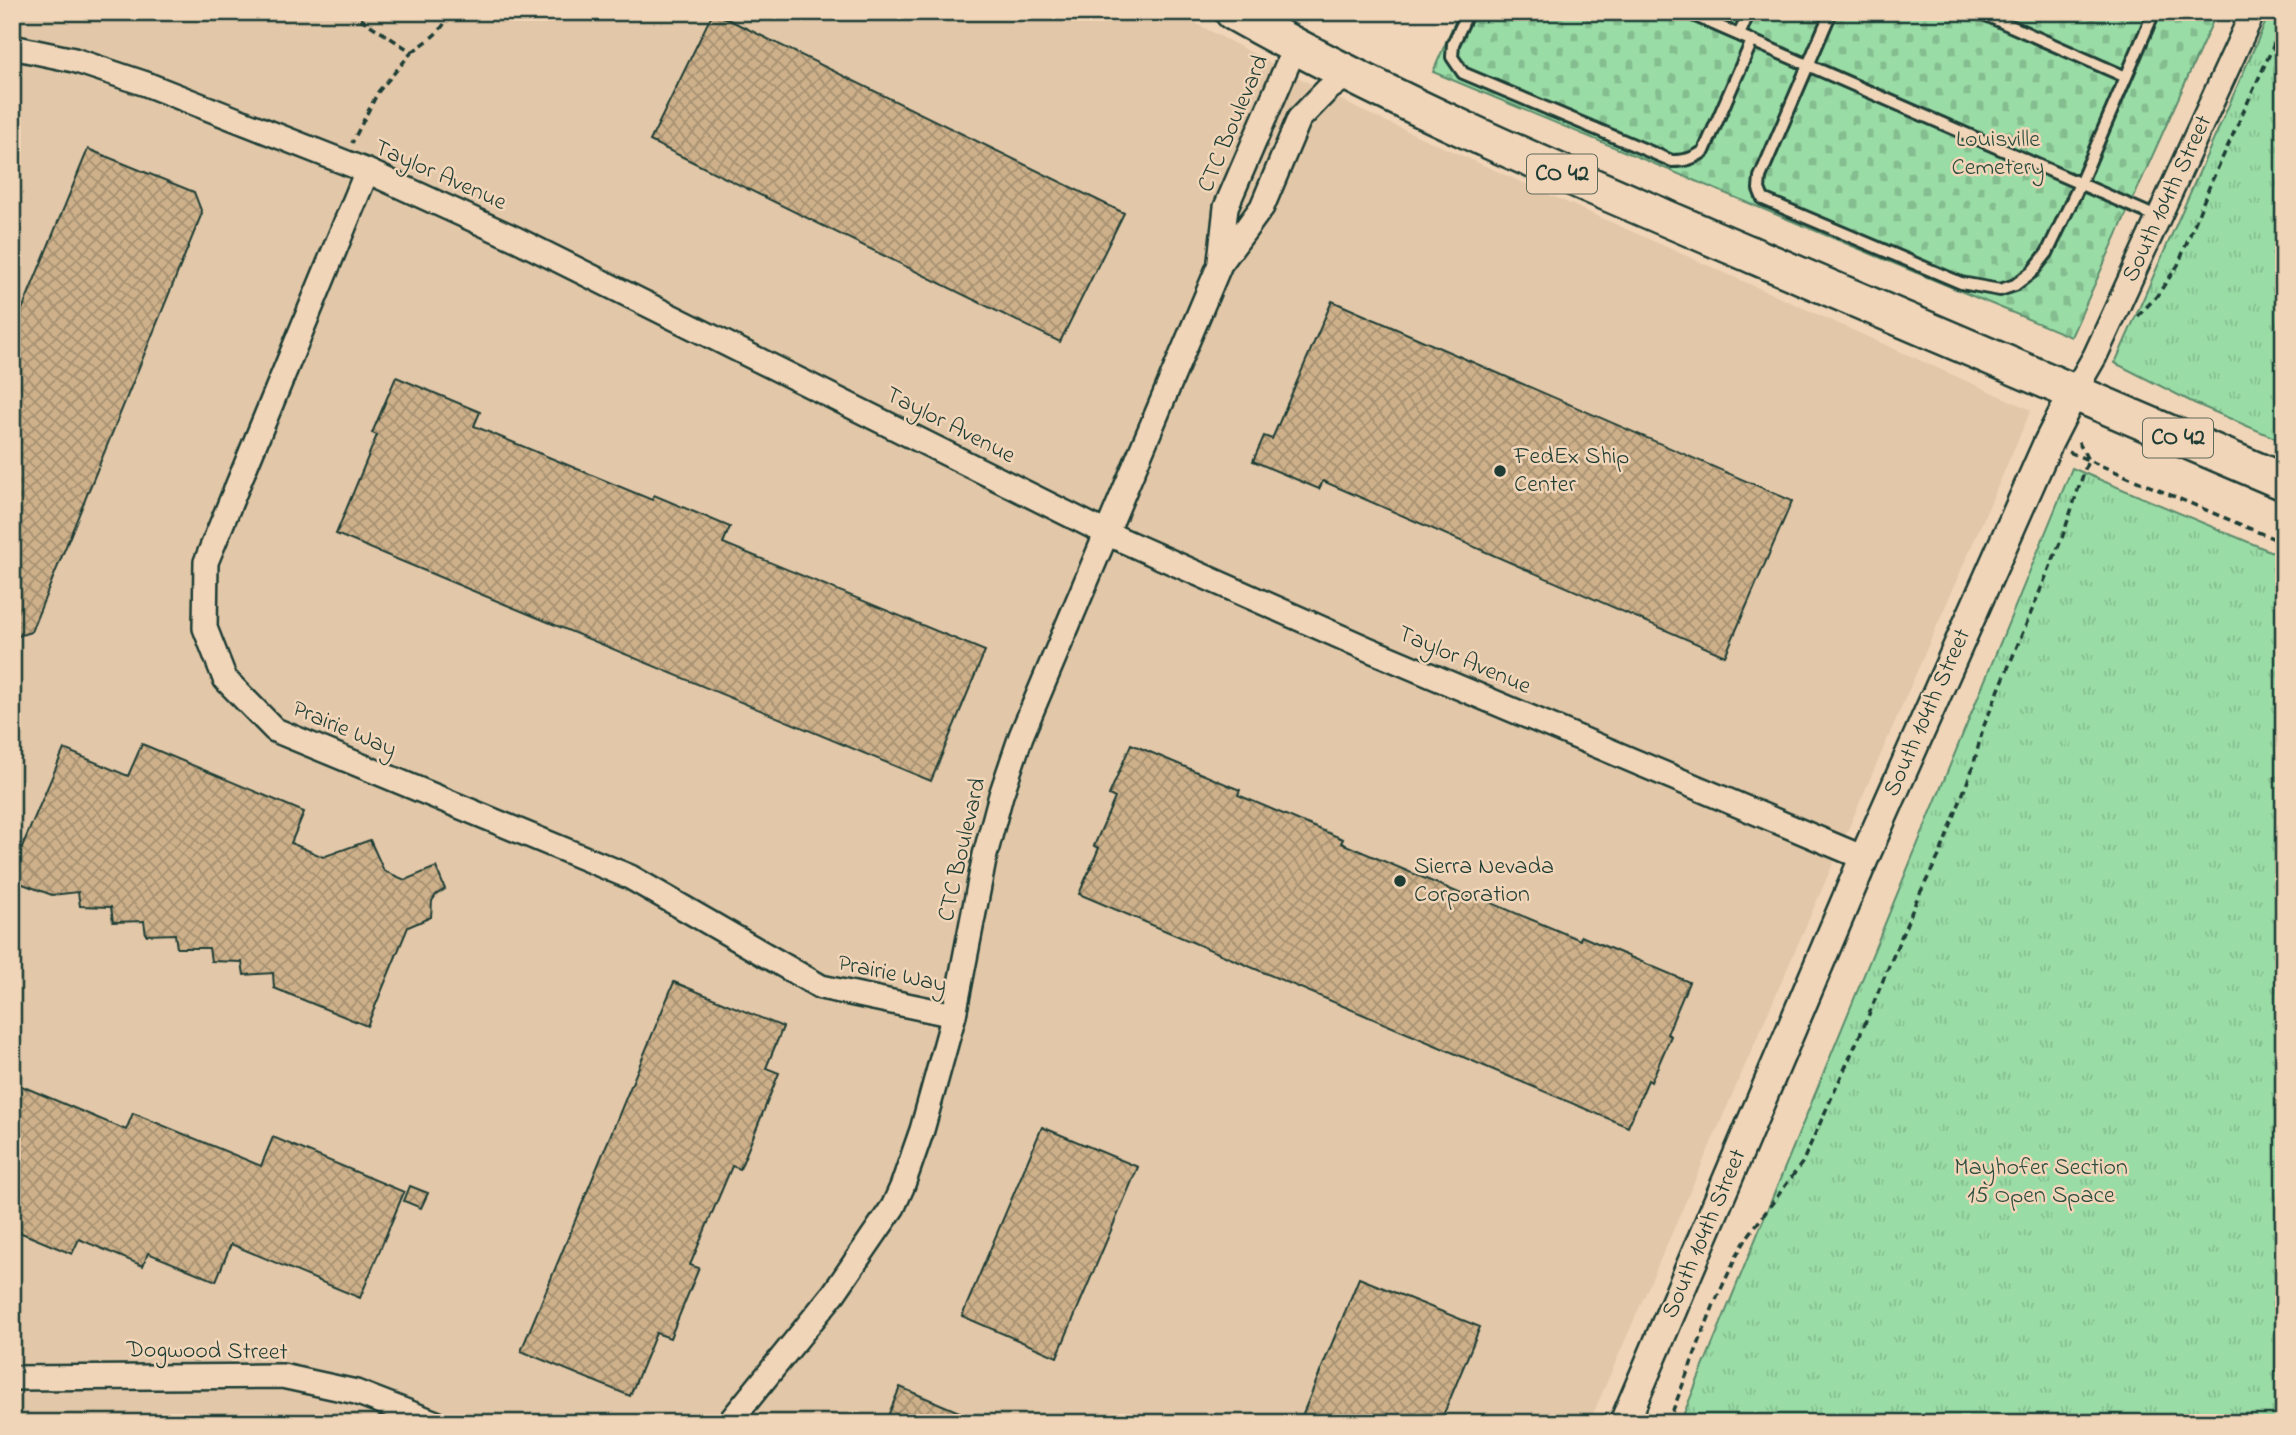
<svg xmlns="http://www.w3.org/2000/svg" width="2296" height="1435" viewBox="0 0 2296 1435" font-family="'Indie Flower',sans-serif">
	<defs>
		<pattern id="cemetery-stones" width="16" height="16" patternUnits="userSpaceOnUse" patternTransform="scale(1.75)"><rect width="16" height="16" fill="#9adca6"/><path d="M2 7V4a2 2 0 0 1 4 0v3zM10 15v-3a2 2 0 0 1 4 0v3z" fill="#84be90"/></pattern>
		<pattern id="park-tufts" width="24" height="20" patternUnits="userSpaceOnUse" patternTransform="scale(1.75)"><rect width="24" height="20" fill="#9adca6"/><path d="M3 7l-1-3M5 7V3M7 7l1-3M15 17l-1-3M17 17v-4M19 17l1-3" fill="none" stroke="#84be90"/></pattern>
		<pattern id="building-cross-hatch" width="8" height="8" patternUnits="userSpaceOnUse" patternTransform="scale(1.75)"><rect width="8" height="8" fill="#ceb18a"/><path d="M0 0l8 8M0 8l8-8" fill="none" stroke="#a79172"/></pattern>
	</defs>
	<rect width="100%" height="100%" fill="#f1d5b8"/>
	<filter id="ink" filterUnits="userSpaceOnUse"><feTurbulence type="fractalNoise" baseFrequency=".0143" numOctaves="2"/><feDisplacementMap in="SourceGraphic" scale="14" xChannelSelector="R" yChannelSelector="G"/><feConvolveMatrix kernelMatrix="1 2 1 2 8 2 1 2 1" color-interpolation-filters="sRGB"/></filter>
	<g filter="url(#ink)">
		<path fill="#e2c7a8" d="M12 12H1174L1360 110 2031 410 1589 1423H12Z"/>
		<path fill="url(#cemetery-stones)" stroke="#5c8c6d" stroke-width="2" d="M1459 12H2217L2071 337 1433 72Z"/>
		<path fill="url(#park-tufts)" stroke="#5c8c6d" stroke-width="2" d="M2270 12H2284V442L2194 403 2115 363Z
			M2072 468 2284 557V1423H1680Z"/>
		<path fill="url(#building-cross-hatch)" stroke="#1f3d34" stroke-width="2" d="M713 12 1124 213 1060 342 650 141Z
			M88 149 194 192 202 213 31 632 12 638V334Z
			M1332 301 1792 501 1725 656 1323 481 1319 489 1253 461 1264 436 1272 439Z
			M396 377 480 412 474 426 652 500 654 495 730 527 723 543 985 651 931 781 336 534 377 435 372 433Z
			M142 744 304 812 291 843 323 857 370 840 384 871 405 880 436 867 445 889 436 895 432 901 431 917 408 927 367 1026 274 988 273 973 244 975 242 962 211 961 209 948H177L175 934 146 935 144 921 113 922 111 907 80 906 78 892 52 895 12 880V870L64 749 128 776Z
			M1131 744 1240 790 1238 795 1343 839 1341 843 1473 899 1475 896 1580 940 1581 936 1689 982 1667 1034 1671 1036 1651 1082 1648 1080 1628 1127 1079 894 1099 848 1094 846 1115 798 1109 795Z
			M674 982 783 1027 766 1068 779 1073 740 1169 732 1166 690 1265 699 1268 670 1338 656 1333 630 1396 521 1351Z
			M12 1082 126 1130 133 1113 261 1166 273 1137 404 1192 360 1298 231 1244 216 1281 148 1253 143 1266 79 1239 72 1254 12 1229Z
			M1042 1127 1138 1167 1057 1357 962 1316Z
			M410 1186 428 1193 421 1208 404 1201Z
			M1359 1278 1480 1327 1440 1423H1299Z
			M900 1387 985 1423H885Z"/>
		<g fill="none" stroke-linecap="round" stroke-linejoin="round">
			<defs>
				<path id="service" d="M1468 12 1453 44 1452 57 1463 73 1672 161C1685 161 1693 159 1704 151L1752 41
					M1686 12 2159 218
					M1831 12 1760 177 1759 189 1763 199 1961 283 2000 290 2015 285 2032 272 2047 253 2080 184 2154 12
					M1979 12 2126 77
					M1739 35 1749 12"/>
				<path id="minor" d="M12 47 74 60 146 84 367 171 516 239 1106 533 1368 649 1864 858
					M367 171 206 562 205 628 225 679 275 730 630 877 821 987 954 1015
					M1220 261 1226 207 1295 47
					M2073 394 2095 356 2253 12
					M12 1378 282 1376 356 1392 436 1423
					M729 1423 834 1293 893 1207 902 1187 922 1130 954 1015 985 855 1001 795 1021 736 1220 264 1262 207 1299 119 1327 90 1349 74"/>
				<path id="tertiary" d="M1624 1423 1864 858 2048 443 2073 394"/>
				<path id="primary" d="M1233 12C1401 107 1579 181 1757 257 1932 332 2107 408 2284 482"/>
			</defs>
			<use href="#service" stroke="#1f3d34" stroke-width="16"/>
			<use href="#minor" stroke="#1f3d34" stroke-width="28"/>
			<use href="#tertiary" stroke="#1f3d34" stroke-width="33"/>
			<use href="#primary" stroke="#1f3d34" stroke-width="40"/>
			<path stroke="#1f3d34" stroke-width="3.5" stroke-dasharray="7 5" stroke-linecap="butt" d="M221 12H222
				M350 12 412 52 378 92 352 143
				M412 52C427 41 444 31 450 12
				M2138 316 2156 297 2178 265 2210 185 2272 49 2284 14
				M2069 452 2284 543
				M1668 1423 1714 1304 1737 1255 1748 1236 1802 1163 1864 1026 1917 899 1940 854 1973 767 1983 728 2062 538 2088 460 2078 441"/>
			<use href="#service" stroke="#f1d5b8" stroke-width="10"/>
			<use href="#minor" stroke="#f1d5b8" stroke-width="23"/>
			<use href="#tertiary" stroke="#f1d5b8" stroke-width="28"/>
			<use href="#primary" stroke="#f1d5b8" stroke-width="35"/>
		</g>
	</g>
	<g fill="#1f3d34" stroke="#f1d5b8" stroke-width="2.5">
		<circle cx="1500" cy="471" r="7"/>
		<circle cx="1400" cy="881" r="7"/>
	</g>
	<g text-anchor="middle" dominant-baseline="central" stroke-width="5" stroke-linejoin="round" paint-order="stroke">
		<g fill="#f1d5b8" stroke="#5e6b5c" stroke-width="2">
			<rect x="1527" y="154.5" width="70" height="39" rx="5"/>
			<rect x="2143" y="418.5" width="70" height="39" rx="5"/>
		</g>
		<g font-size="23" font-weight="bold" fill="#1f3d34">
			<text x="1562" y="174">CO 42</text>
			<text x="2178" y="438">CO 42</text>
		</g>
		<g font-size="24" fill="#1f3d34" stroke="#f1d5b8">
			<text transform="translate(1234 124) rotate(-67)">CTC Boulevard</text>
			<text transform="translate(440 176) rotate(24)">Taylor Avenue</text>
			<text transform="translate(2168 199) rotate(-65)">South 104th Street</text>
			<text transform="translate(950 426) rotate(27)">Taylor Avenue</text>
			<text transform="translate(1464 661) rotate(23)">Taylor Avenue</text>
			<text transform="translate(1928 713) rotate(-66)">South 104th Street</text>
			<text transform="translate(344 730) rotate(23)">Prairie Way</text>
			<text transform="translate(963 850) rotate(-77)">CTC Boulevard</text>
			<text transform="translate(892 975) rotate(12)">Prairie Way</text>
			<text transform="translate(1705 1234) rotate(-67)">South 104th Street</text>
			<text transform="translate(207 1352) rotate(1)">Dogwood Street</text>
		</g>
		<g font-size="24" fill="#2b4d3f" stroke="#f1d5b8">
			<text x="1998" y="140">Louisville<tspan x="1998" dy="28">Cemetery</tspan></text>
			<text x="2041" y="1168">Mayhofer Section<tspan x="2041" dy="28">15 Open Space</tspan></text>
		</g>
		<g font-size="24" fill="#1f3d34" stroke="#f1d5b8" text-anchor="start">
			<text x="1514" y="457">FedEx Ship<tspan x="1514" dy="28">Center</tspan></text>
			<text x="1414" y="867">Sierra Nevada<tspan x="1414" dy="28">Corporation</tspan></text>
		</g>
	</g>
	<rect width="2296" height="1435" fill="none" stroke="#f1d5b8" stroke-width="42"/>
	<rect x="21" y="21" width="2254" height="1393" fill="none" stroke="#1f3d34" stroke-width="2.5" filter="url(#ink)"/>
</svg>
